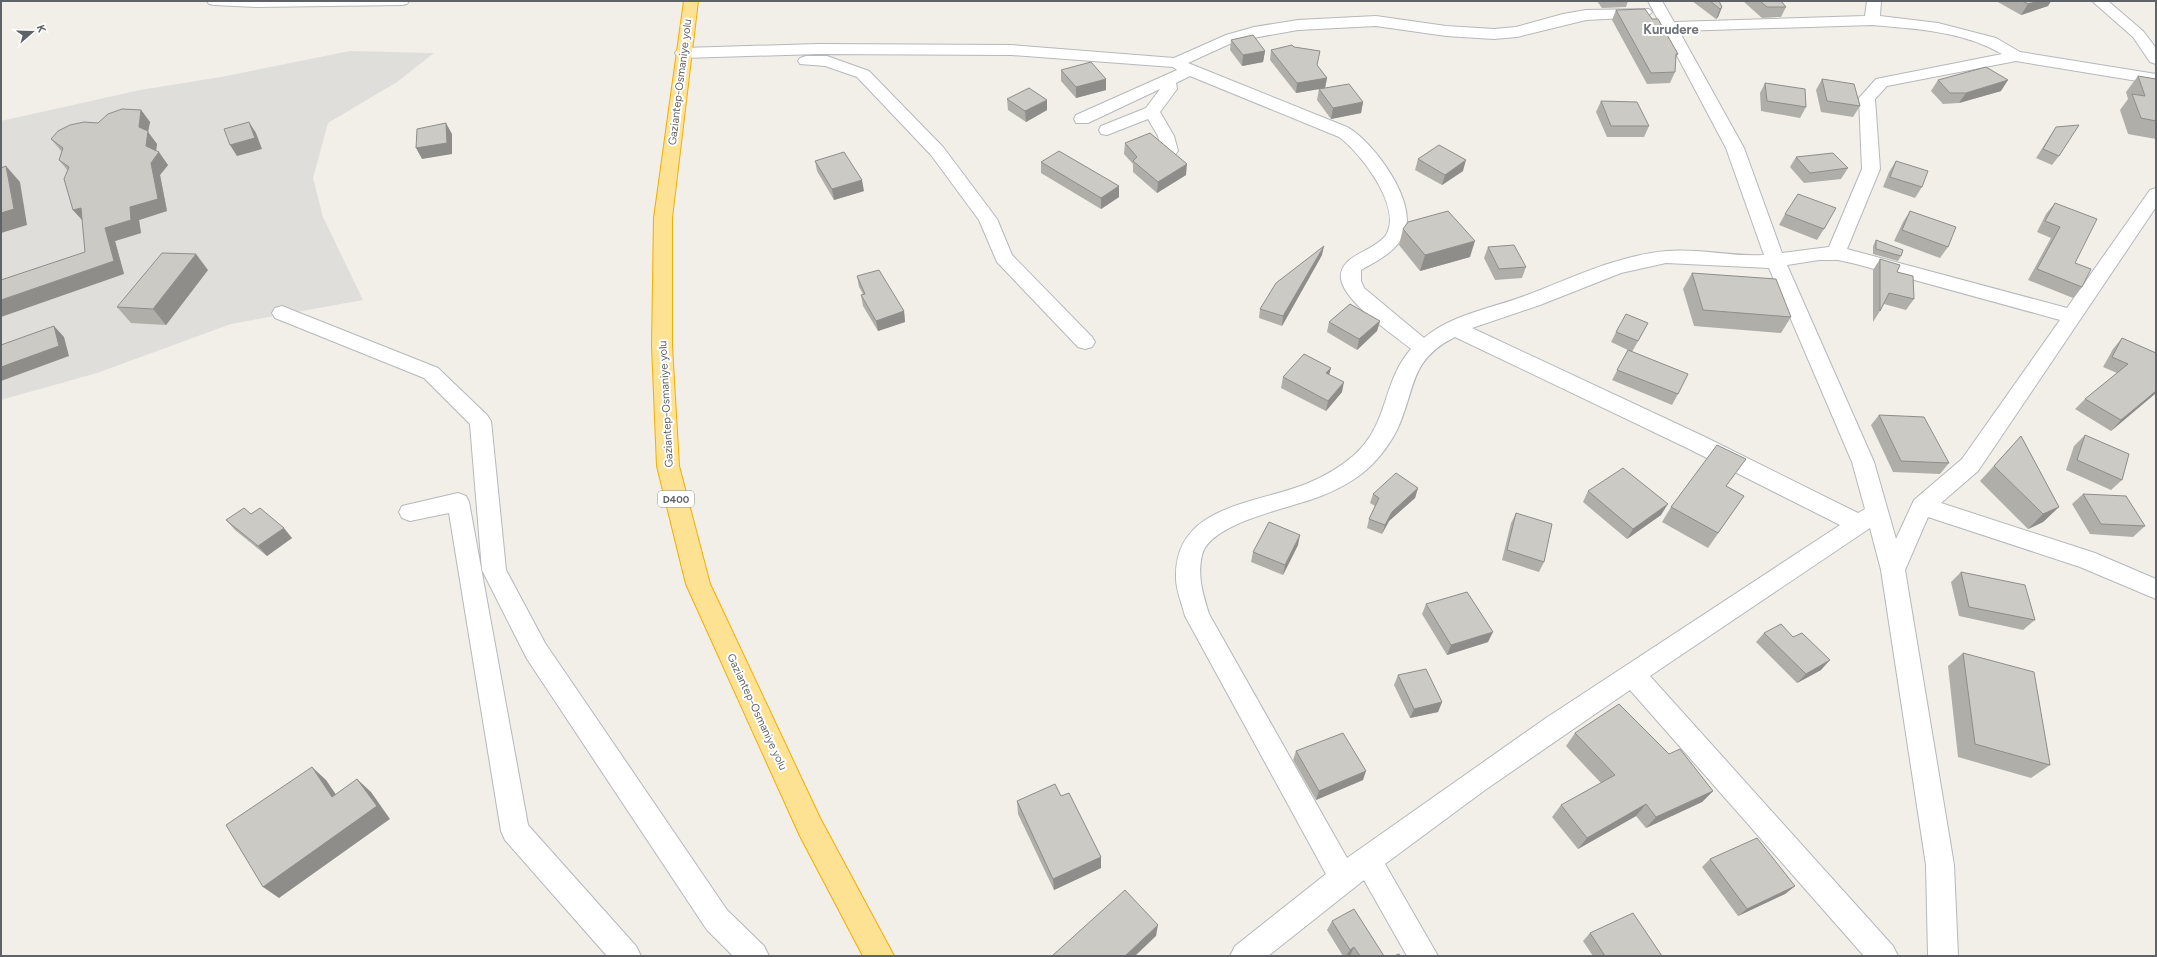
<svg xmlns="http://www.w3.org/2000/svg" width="2157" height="957" viewBox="0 0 2157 957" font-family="Figtree,sans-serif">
	<rect width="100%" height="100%" fill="#f1efe8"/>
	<path fill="#e0deda" d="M350 51 434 53 397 82 328 123 313 178 323 217 363 300 231 324 97 373 1 400V121L140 90 221 77Z"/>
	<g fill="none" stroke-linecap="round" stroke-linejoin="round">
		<defs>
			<path id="minor" d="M207 1H409L407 4 402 5 256 7 214 5 209 4Z
				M1648 1H1662L1674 22 1865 16 1867 1H1881L1880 16 1938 23 1996 38 2020 52 2156 74V84L2016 61 1887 86 1875 99 1880 169 1847 249 2067 308 2150 190 2156 188V207L1978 471 1941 503 2095 553 2156 579V599L2080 567 1928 517 1905 570 1954 865 1958 956H1928L1926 865 1881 570 1870 528 1650 676 1893 946 1898 956H1864L1630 690 1485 790 1385 864 1438 956H1407L1364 880 1268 956H1230L1235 946 1326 874 1185 616C1182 604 1176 590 1176 578 1174 505 1256 504 1306 484 1323 477 1339 468 1353 456 1390 424 1381 383 1411 349 1393 334 1345 303 1341 279 1338 255 1374 252 1386 235 1403 207 1360 152 1339 137L1190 76 1176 83 1177 89 1160 112 1174 136 1178 151 1175 155 1169 156 1163 155 1158 136 1148 119 1107 135 1101 134 1099 130 1101 126 1146 108 1160 89 1088 123H1076L1074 119 1076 115 1177 70 1173 67 1011 55 818 54 683 58 677 56 675 53 677 50 683 48 818 44 1011 45 1174 58 1226 35 1254 27 1298 20 1376 16 1446 26 1494 29 1516 27 1563 14 1586 10 1649 9 1652 12 1649 15 1644 17 1586 20 1517 37 1494 39 1446 36 1376 26 1298 30 1236 41 1188 63 1347 127C1373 141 1419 203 1404 234 1396 252 1377 261 1361 270V281L1364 288 1424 338C1452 314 1493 308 1527 295 1572 278 1618 255 1667 251 1700 248 1732 257 1764 255L1726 148ZM1872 25C1916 29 1963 31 2002 54L1876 79 1859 98 1862 169 1829 247 1782 253 1744 148 1679 31ZM1819 260H1838L1856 264 2060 320 1962 459 1914 500 1896 539 1874 462 1787 265ZM1666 263 1769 268 1852 462 1865 509 1858 513 1703 436 1472 328 1540 305 1621 273ZM1455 337 1687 448 1840 525 1546 718 1347 858 1209 614C1203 594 1197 576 1202 555 1210 522 1292 508 1321 496 1334 491 1348 484 1360 475 1376 463 1389 446 1398 428 1416 388 1409 360 1455 337Z
				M2092 1H2108L2143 31 2156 48V64L2150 62 2133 37Z
				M806 56H827L869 71 943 147 997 219 1012 255 1092 337 1095 342 1092 347 1085 349 1078 347 997 262 979 220 931 155 857 77 825 66 800 64 798 61 800 58Z
				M282 306 438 368 487 415 491 421 506 570 545 643 727 910 764 946 769 956H733L707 930 527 659 482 570 470 424 424 378 275 318 272 313 275 308Z
				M458 493 466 496 469 502 528 825 636 946 641 956H607L505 840 501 831 449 513 410 521 402 518 399 512 402 506Z"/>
			<path id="highway" d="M684 1H698L672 218V346L679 466 710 584 820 818 894 956H863L800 836 686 584 657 466 652 346 654 218Z"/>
		</defs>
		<use href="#minor" stroke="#b5b8bc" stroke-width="2"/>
		<use href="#highway" stroke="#f9ab00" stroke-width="2"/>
		<use href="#minor" fill="#fff" fill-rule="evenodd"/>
		<use href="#highway" fill="#fde293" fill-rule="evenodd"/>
	</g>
	<path fill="#afaea9" d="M1597 1H1628L1626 7 1602 8Z
		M1692 1H1719L1722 7 1718 17 1716 19Z
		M1743 1H1781L1786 7 1781 17 1762 18Z
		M1996 1H2051L2048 6 2021 15Z
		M1616 10 1652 19 1678 54 1675 60V72L1670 83 1647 84 1612 20Z
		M1231 40 1265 51 1263 62 1242 66 1230 50Z
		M1294 47 1317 65 1327 78 1325 88 1296 93 1270 60 1271 50Z
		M1061 70 1106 79V90L1076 98 1061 81Z
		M2138 76 2156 79V139L2128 134 2120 110 2128 99 2126 92Z
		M1822 79 1860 106 1853 117 1821 112 1816 90Z
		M1938 80 2001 91 1959 103 1943 104 1931 91Z
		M1765 83 1806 107 1800 118 1761 111 1760 93Z
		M1319 89 1363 102 1361 113 1331 119 1317 100Z
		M1007 99 1047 110 1026 122 1008 110Z
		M1601 101 1649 126 1644 137H1607L1596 112Z
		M141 110 150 122 148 132 157 144 156 151 168 165 160 175 167 211 139 220 141 233 115 241 124 274 85 252 82 220 73 210 68 171 59 160 62 152 51 139Z
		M2056 127 2059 156 2052 165 2036 158 2050 136Z
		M1125 143 1186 175 1157 193 1133 172V164L1124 154Z
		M1796 157 1848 168 1841 179 1804 183 1790 167Z
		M1418 159 1463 171 1442 185 1415 170Z
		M815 161 864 191 834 200 817 171Z
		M1896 161 1922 187 1915 198 1883 187 1889 172Z
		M1041 162 1119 186V197L1101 209 1041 173Z
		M2055 203 2075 263 2082 287 2073 298 2028 280 2051 238 2037 232 2046 214Z
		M1910 211 1948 247 1940 258 1894 241 1903 222Z
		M1785 214 1824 229 1817 240 1779 225Z
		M1403 229 1470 257 1420 271 1399 245Z
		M1876 240 1901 256 1898 261 1873 254V246Z
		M1488 247 1526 267 1522 278 1495 280 1484 258Z
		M1322 255 1282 326 1259 318 1260 309Z
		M1880 259 1897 272 1914 299 1906 310 1884 304 1880 311 1873 322V270Z
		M208 270 166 325 131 323 117 307Z
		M1692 273 1791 317 1781 333 1694 326 1683 289Z
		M857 276 904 311 905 322 878 331 863 306 861 295 863 294 859 287Z
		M1380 321 1377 331 1357 350 1327 332 1329 322Z
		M1616 332 1642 334 1632 352 1678 394 1672 405 1612 380 1628 350 1630 351 1611 342Z
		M2122 338 2156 353V393L2111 431 2075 409 2085 399 2117 373 2103 367 2113 349Z
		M1331 368 1329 374 1342 392 1326 411 1281 388 1283 377Z
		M1879 415 1949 463 1940 474 1893 472 1871 425Z
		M2085 435 2122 480 2111 490 2066 470 2074 446Z
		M2021 436 2059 507 2043 522 2028 529 1980 481Z
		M1735 474 1726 486 1744 496 1708 548 1662 522 1671 507Z
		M1418 488 1415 498 1389 521 1382 534 1367 528 1369 519 1375 506 1370 503 1373 494Z
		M1588 491 1661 515 1627 539 1583 502Z
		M2083 494 2145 526 2133 537 2090 534 2072 504Z
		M1516 513 1544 562 1539 572 1502 560 1511 523Z
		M251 514 292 538 267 556 235 530 226 520Z
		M1298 545 1283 575 1251 562 1253 552Z
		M1961 572 2035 620 2023 630 1959 616 1951 582Z
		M1426 604 1488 642 1447 655 1422 614Z
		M1764 633 1793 637 1821 670 1797 683 1756 642Z
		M1963 653 2050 765 2031 778 1958 757 1948 666Z
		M1398 675 1442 702 1438 712 1410 718 1394 685Z
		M1575 733 1669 754 1713 791 1702 802 1646 828 1636 816 1578 849 1552 817 1561 805 1601 783 1566 746Z
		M1296 751 1363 780 1316 800 1293 760Z
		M1061 796 1101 857V868L1054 890 1018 814 1017 801Z
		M1710 859 1795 886 1785 894 1738 916 1702 867Z
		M1332 921 1384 956H1343L1327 930Z
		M1590 933 1662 956H1593L1583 941Z"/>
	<path fill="#8f8d8a" d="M2039 1H2051L2048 6 2021 15 2028 4Z
		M1722 7 1718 17 1716 19 1720 9Z
		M1265 51 1263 62 1242 66 1243 55Z
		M1327 78 1325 88 1296 93 1297 83Z
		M1106 79V90L1076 98V87Z
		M2008 80 2001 91 1959 103 1966 93Z
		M1047 100V110L1026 122 1025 111Z
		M1363 102 1361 113 1331 119 1333 108Z
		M141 110 150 122 148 132 157 144 155 157 159 152 168 165 160 175 167 211 139 220 141 233 115 241 124 274 1 317V300L114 261 105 228 130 207 146 146 139 127Z
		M249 122 256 133 262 149 237 156 230 145Z
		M446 123 452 134V154L422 159 416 148Z
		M1466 160 1463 171 1442 185 1445 175Z
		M1187 164 1186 175 1157 193 1158 182Z
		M6 166 20 182 27 225 1 233V213Z
		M862 180 864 191 834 200 832 189Z
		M1119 186V197L1101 209V198Z
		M81 208 84 222 73 210Z
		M1475 241 1470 257 1420 271 1425 255Z
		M1324 246 1322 255 1282 326 1283 316Z
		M196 254 208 270 166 325 153 309Z
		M904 311 905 322 878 331 876 321Z
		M1380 321 1377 331 1357 350 1359 339Z
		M54 326 64 337 69 356 1 381V367Z
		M1331 368 1328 378 1326 373Z
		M1344 382 1342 392 1326 411 1328 401Z
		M2156 391V393L2111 431 2121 420Z
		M1418 488 1415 498 1389 521 1382 534 1385 525 1392 512Z
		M1668 504 1661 515 1627 539 1633 529Z
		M2059 507 2043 522 2028 529 2043 514Z
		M284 528 292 538 267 556 258 546Z
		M1300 535 1298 545 1283 575 1285 565Z
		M1493 632 1488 642 1447 655 1451 645Z
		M1830 660 1821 670 1797 683 1806 674Z
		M1442 702 1438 712 1410 718 1414 709Z
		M312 767 326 780 346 809 332 797Z
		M1366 771 1363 780 1316 800 1319 791Z
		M357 779 371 792 390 819 279 898 263 887Z
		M1713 791 1702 802 1646 828 1656 817Z
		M1646 804 1636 816 1578 849 1587 838Z
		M1101 857V868L1054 890 1053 879Z
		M1795 886 1785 894 1738 916 1747 909Z
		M1158 925 1156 936 1135 956H1125Z
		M1354 947 1350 956H1346L1350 950Z"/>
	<path fill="#cccac5" stroke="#8f8d8a" d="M1710 1H1719L1722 7 1720 9Z
		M1760 1H1781L1786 7H1767Z
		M2022 1H2039L2028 4Z
		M1645 9 1652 19H1658L1678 54H1676L1675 72 1651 73 1616 10Z
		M1253 35 1265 51 1243 55 1231 40Z
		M1292 45 1294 47 1320 51 1317 65 1327 78 1297 83 1271 50Z
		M1091 62 1106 79 1076 87 1061 70Z
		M1986 67 2008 80 1966 93H1950L1938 80Z
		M2138 76 2156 79V121L2141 118 2132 94 2145 96Z
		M1822 79 1854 84 1860 106 1827 101Z
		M1765 83 1805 89 1806 107 1767 101Z
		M1349 84 1363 102 1333 108 1319 89Z
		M1029 88 1047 100 1025 111 1007 99Z
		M1601 101 1637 102 1649 126H1611Z
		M122 109 141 110 139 127 148 131 146 146 159 152 151 163 158 199 130 207 131 220 105 228 114 261 1 300V280L85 252 81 208 73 210 64 179 69 167 59 160 63 148 51 139 58 131 70 125 84 122 98 123 108 114Z
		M249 122 255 138 230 145 224 129Z
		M446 123 447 143 416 148 417 129Z
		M2079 125 2059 156 2043 149 2056 127Z
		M1150 133 1187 164 1158 182 1133 161 1137 157 1125 143Z
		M1439 145 1466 160 1445 175 1418 159Z
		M1059 151 1119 186 1101 198 1041 162Z
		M844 152 862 180 832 189 815 161Z
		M1833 153 1848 168 1810 173 1796 157Z
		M1896 161 1928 171 1922 187 1890 177Z
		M6 166 14 209 1 213V168Z
		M1798 194 1836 208 1824 229 1785 214Z
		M2055 203 2097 219 2075 263 2091 269 2082 287 2037 269 2060 227 2045 221Z
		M1448 211 1475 241 1425 255 1403 229 1408 222Z
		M1910 211 1956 227 1948 247 1902 230Z
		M1876 240 1903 250 1901 256 1876 249Z
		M1514 245 1526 267 1499 269 1488 247Z
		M1324 246 1283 316 1260 309 1276 283Z
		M162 253 196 254 153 309 117 307Z
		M1880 259 1900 265 1897 272 1913 276 1914 299 1889 293 1880 311Z
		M879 270 904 311 876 321 861 295 865 294 857 276Z
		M1692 273 1776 279 1791 317 1703 310Z
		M1350 304 1380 321 1359 339 1329 322Z
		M1626 314 1648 323 1638 341 1616 332Z
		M54 326 59 346 1 367V345Z
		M2122 338 2156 353V391L2121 420 2085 399 2128 364 2112 357Z
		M1628 350 1688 374 1678 394 1617 370Z
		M1304 354 1331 368 1326 373 1344 382 1328 401 1283 377Z
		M1879 415 1924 417 1949 463 1901 461Z
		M2085 435 2129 454 2122 480 2077 460Z
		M2021 436 2059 507 2043 514 1994 466Z
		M1717 445 1746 459 1726 486 1744 496 1718 533 1671 507Z
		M1623 468 1668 504 1633 529 1588 491Z
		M1396 473 1418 488 1392 512 1385 525 1369 519 1379 498 1373 494Z
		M2083 494 2126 496 2145 526 2101 524Z
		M244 508 251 514 260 508 284 528 258 546 226 520Z
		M1516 513 1552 524 1544 562 1507 550Z
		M1269 522 1300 535 1285 565 1253 552Z
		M1961 572 2025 585 2035 620 1969 607Z
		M1467 592 1493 632 1451 645 1426 604Z
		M1781 624 1793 637 1802 633 1830 660 1806 674 1764 633Z
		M1963 653 2034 672 2050 765 1975 744Z
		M1426 669 1442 702 1414 709 1398 675Z
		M1619 704 1669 754 1680 749 1713 791 1656 817 1646 804 1587 838 1561 805 1615 775 1575 733Z
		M1343 733 1366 771 1319 791 1296 751Z
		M312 767 332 797 357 779 377 806 263 887 226 825Z
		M1055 784 1061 796 1069 793 1101 857 1053 879 1017 801Z
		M1757 838 1795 886 1747 909 1710 859Z
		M1125 890 1158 925 1125 956H1052Z
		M1354 909 1384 956H1360L1354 947 1350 950 1332 921Z
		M1633 913 1662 956H1605L1590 933Z
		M1399 954 1400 956H1394Z"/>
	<g text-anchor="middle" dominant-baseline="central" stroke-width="4" stroke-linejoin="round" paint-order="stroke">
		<rect fill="#fff" stroke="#8f9295" stroke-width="1" x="658" y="491" width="36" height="16" rx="3"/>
		<g font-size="10" font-weight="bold" fill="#5f6368">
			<text x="676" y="499">D400</text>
		</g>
		<g font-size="11" fill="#5f6368" stroke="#fff">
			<text transform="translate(680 82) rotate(-83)">Gaziantep-Osmaniye yolu</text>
			<text transform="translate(666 404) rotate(-93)">Gaziantep-Osmaniye yolu</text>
			<text transform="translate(757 712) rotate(65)">Gaziantep-Osmaniye yolu</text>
		</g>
		<g font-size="13" font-weight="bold" fill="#70757a" stroke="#fff">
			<text x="1671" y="29">Kurudere</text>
		</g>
	</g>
	<rect width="2157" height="957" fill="none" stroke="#5f6368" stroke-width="4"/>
	<g transform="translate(32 32) rotate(70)" stroke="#ffffff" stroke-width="3" paint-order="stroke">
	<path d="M0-3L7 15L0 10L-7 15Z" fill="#5f6368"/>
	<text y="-6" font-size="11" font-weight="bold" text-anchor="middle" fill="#5f6368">K</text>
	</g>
</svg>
